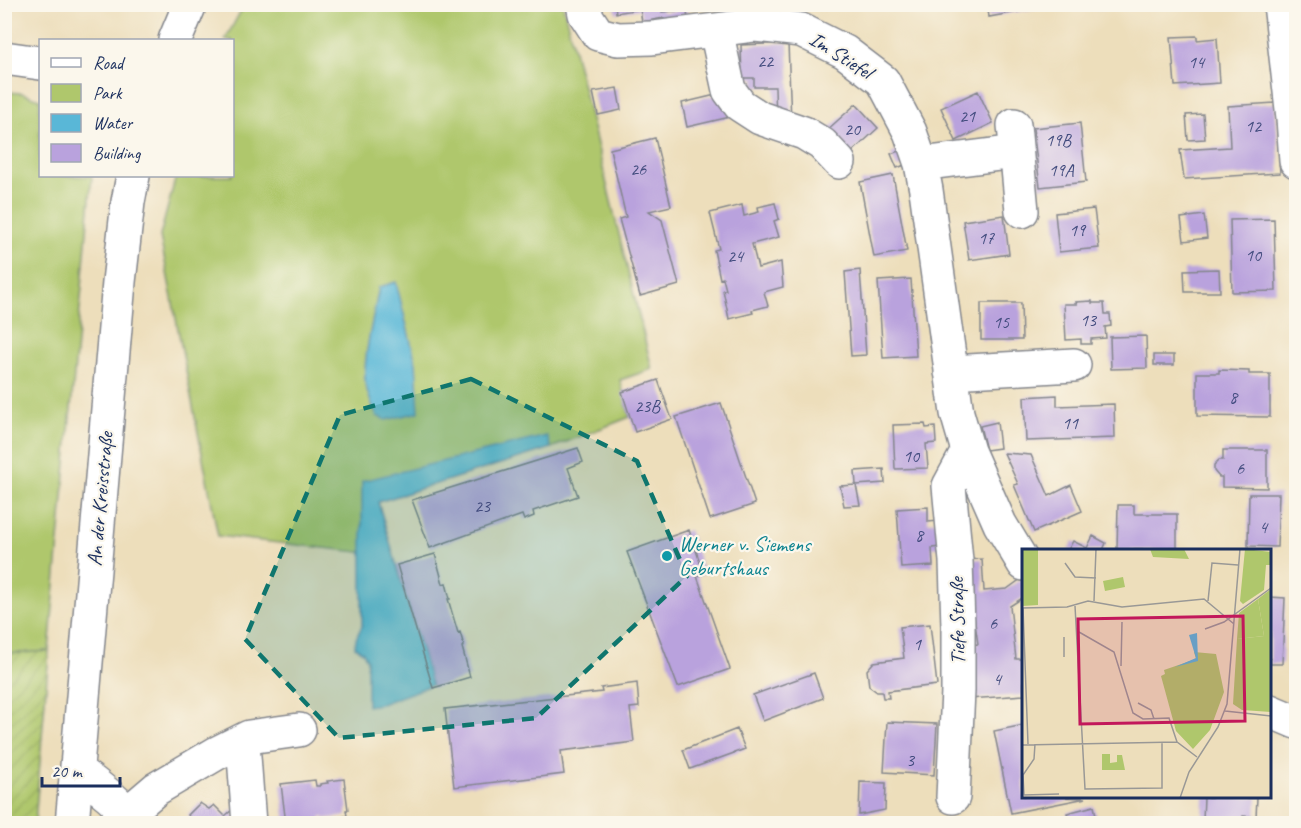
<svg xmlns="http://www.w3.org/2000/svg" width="1301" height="828" viewBox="0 0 1301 828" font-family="Caveat,sans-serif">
	<defs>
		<pattern id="garden-furrows" width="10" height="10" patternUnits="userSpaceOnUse" patternTransform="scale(1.5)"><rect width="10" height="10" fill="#afc76c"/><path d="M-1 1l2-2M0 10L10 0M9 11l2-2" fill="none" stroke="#96ab60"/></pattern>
	</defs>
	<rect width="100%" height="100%" fill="#fbf7ec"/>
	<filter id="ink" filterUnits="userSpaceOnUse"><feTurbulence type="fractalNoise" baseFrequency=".0167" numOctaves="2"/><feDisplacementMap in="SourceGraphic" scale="12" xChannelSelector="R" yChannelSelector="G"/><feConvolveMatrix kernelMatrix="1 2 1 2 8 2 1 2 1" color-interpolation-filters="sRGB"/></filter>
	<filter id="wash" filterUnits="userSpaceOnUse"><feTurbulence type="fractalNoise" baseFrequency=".008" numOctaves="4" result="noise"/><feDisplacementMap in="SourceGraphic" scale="24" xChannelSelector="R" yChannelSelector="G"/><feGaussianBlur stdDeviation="1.35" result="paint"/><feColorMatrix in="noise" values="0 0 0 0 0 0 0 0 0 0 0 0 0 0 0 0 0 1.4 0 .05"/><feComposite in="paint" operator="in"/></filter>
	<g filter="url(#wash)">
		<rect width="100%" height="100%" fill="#eddebb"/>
		<path fill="#afc76c" stroke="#657b65" stroke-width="1.5" d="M244 5H563L652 369 620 380 630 417 551 448 378 502 394 556 218 536 160 236 176 176H232V40H225Z
			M5 92 22 93 40 99V176H92L49 651 5 654Z"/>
		<path fill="url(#garden-furrows)" stroke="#657b65" stroke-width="1.5" d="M49 651 35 823H5V654Z"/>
		<path fill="#59b7d7" stroke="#3a739a" stroke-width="1.5" d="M396 282 416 363 419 412 386 420 377 416C372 405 366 393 365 380 364 351 374 316 379 287Z
			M547 436 551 448 378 502 432 685 381 704 367 706V660L363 652 355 647C355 637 358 635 362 626V481Z"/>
		<g id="blocks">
			<path fill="#b9a2dd" d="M987 4H1049V6L989 17Z
				M1079 4 1121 5V6L1095 10 1094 6 1080 9Z
				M615 5H661L662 12 687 10 688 23 664 25V18L642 22 640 9 616 13Z
				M1197 36V40L1217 38 1220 83 1175 86 1171 37Z
				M788 43 791 121 776 122 775 87H754V78H742L741 45Z
				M617 88 621 110 598 115 593 92Z
				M978 91 993 123 956 141 941 108Z
				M724 93 730 117 687 127 682 103Z
				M1275 103 1280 173 1184 179 1180 150 1230 147 1228 106Z
				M856 104 878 128 849 155 826 131Z
				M1203 114 1205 139 1188 140 1186 115Z
				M1080 123 1086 182 1040 187 1033 128Z
				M655 138 671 206 649 211 662 220 679 285 640 296 619 219 626 217 610 149Z
				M904 149 910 163 897 168 891 154Z
				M893 175 907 251 874 257 860 182Z
				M775 203 779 219 774 221 779 237 752 244 758 268 781 262 783 287 764 292 768 306 752 310 753 313 729 319 723 290H726L723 278 720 279 714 250 719 249 710 213 742 205 744 216 759 212 758 207Z
				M1094 209 1099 248 1059 252 1055 213Z
				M1004 215 1009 254 969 260 963 221Z
				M1204 215 1207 238 1184 241 1181 218Z
				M1274 219 1276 291 1232 292 1230 220Z
				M1219 269 1220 292H1185L1184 270Z
				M860 270 866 355 851 356 845 272Z
				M911 279 916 356 883 358 878 281Z
				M1092 301V303H1104L1105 314H1110L1111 326 1105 327 1106 338 1091 339V344H1081V339L1066 340 1064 304H1077L1076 302Z
				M981 303H1021L1022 340H981Z
				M1146 336 1147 368 1111 369 1110 337Z
				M1154 355H1174V365H1154Z
				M1219 370 1249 371V374H1270V417L1197 416V373H1219Z
				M658 380 672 419 635 432 622 392Z
				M1057 395V406L1114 404 1115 438 1026 441 1024 397Z
				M721 403 755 504 710 519 676 417Z
				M997 422 1000 448 986 450 980 426Z
				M925 424 926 428 935 427 936 443 926 444 928 468 895 469 893 425Z
				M578 448 583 462 568 468 578 496 533 511 534 516 524 520 522 515 430 548 412 500Z
				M1223 450H1267V488L1222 487V477H1219L1214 471V465L1219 460H1223Z
				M1004 453 1031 455 1049 496 1071 485 1082 511 1034 532 1014 485 1018 484Z
				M884 469 885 483 856 485 855 471Z
				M856 485 860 505 844 506 840 486Z
				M1249 494H1279L1277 547 1248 546Z
				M1118 505H1134V514H1177V550H1117Z
				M928 507V522L939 521 940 547 932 548 933 566 901 568 897 509Z
				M689 530 704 574 697 576 730 669 678 687 627 552Z
				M1093 536 1106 543 1103 550H1068L1073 541 1087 548Z
				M435 554 443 584 446 583 450 599H448L458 633 460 632 464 646 462 647 470 677 433 688 397 565Z
				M982 559 984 591 1007 589 1021 579 1024 581V597L1010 606 1016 659H1024V695L969 699 970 645 978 644 971 594 964 560Z
				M1270 597 1285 598 1282 664H1270Z
				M930 624 937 685 888 691 889 698H883L882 692H877L869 686 867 670 874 662 904 658 900 627Z
				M814 673 823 698 763 721 753 695Z
				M637 683 639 707 630 708 634 742 561 751 564 774 454 787 445 709 602 692 601 688Z
				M887 722 937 724 934 775 884 772Z
				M1024 725V796L1086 798 1011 813 994 731Z
				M737 729 745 749 690 769 683 750Z
				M344 779 348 810H346L347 816 324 819V817H320L321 824H286L281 784 315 780 316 786H320V784L328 783 327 781Z
				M860 782 886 783 885 810 859 815Z
				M1204 797 1257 798 1256 817 1243 816 1242 821 1203 820Z
				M200 803 209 809 214 805 225 816 234 808 235 824H193L188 815Z
				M1094 806 1097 820 1105 819V824H1070L1067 813Z"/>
		</g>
	</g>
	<g filter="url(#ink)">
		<use href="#blocks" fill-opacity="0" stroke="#84868c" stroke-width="1.5"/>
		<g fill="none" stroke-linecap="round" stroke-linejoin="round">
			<defs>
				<path id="minor" d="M583 4 585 14 598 34 618 39 652 38 755 25 801 30 845 52 883 81 910 132 921 164 926 190 957 413 968 451 1000 524 1024 564
					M1280 4 1293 118 1296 161
					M716 30 729 90 740 105 760 118 804 133 822 144 839 162
					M175 40 190 4
					M4 58 40 63
					M1014 125 1022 211
					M921 164 1016 152
					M951 372 1074 365
					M1270 711 1296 722
					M238 743 244 756 249 824
					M77 771C99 786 120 804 139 824
					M953 797 958 691V627L956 561 949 486 968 451
					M72 824 119 282 128 202 133 176
					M115 824 156 789 217 753 249 737 299 730"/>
			</defs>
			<use href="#minor" stroke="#84868c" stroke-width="36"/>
			<use href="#minor" stroke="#fff" stroke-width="33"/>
		</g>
	</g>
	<path fill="#0f766e" fill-opacity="0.2" stroke="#0f766e" stroke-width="4.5" stroke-dasharray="12 8" stroke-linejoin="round" d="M471 379 637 461 687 576 536 718 339 738 245 639 340 415Z"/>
	<circle fill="#0f9aa8" stroke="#fbf7ec" stroke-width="2" cx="667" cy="556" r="6"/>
	<g text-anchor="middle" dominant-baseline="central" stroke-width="4.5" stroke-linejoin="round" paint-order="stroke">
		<g font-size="18" fill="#424c7e">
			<text x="765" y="61">22</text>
			<text x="1196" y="62">14</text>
			<text x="967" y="116">21</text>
			<text x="1253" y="126">12</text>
			<text x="852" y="129">20</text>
			<text x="1058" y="140">19B</text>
			<text x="638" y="169">26</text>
			<text x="1061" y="170">19A</text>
			<text x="1077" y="230">19</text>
			<text x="986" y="238">17</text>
			<text x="1253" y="255">10</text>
			<text x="735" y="256">24</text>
			<text x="1088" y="320">13</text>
			<text x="1001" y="322">15</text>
			<text x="1233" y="397">8</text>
			<text x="647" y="406">23B</text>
			<text x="1070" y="423">11</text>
			<text x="911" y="456">10</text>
			<text x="1240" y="468">6</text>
			<text x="482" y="506">23</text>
			<text x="1263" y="527">4</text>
			<text x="919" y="535">8</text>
			<text x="993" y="623">6</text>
			<text x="917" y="644">1</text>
			<text x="997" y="679">4</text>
			<text x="910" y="760">3</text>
		</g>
		<g font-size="21" fill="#1b2f5e" stroke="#fbf7ec">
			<text transform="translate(841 55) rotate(32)">Im Stiefel</text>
			<text transform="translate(100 499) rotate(-85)">An der Kreisstraße</text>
			<text transform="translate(957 621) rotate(-91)">Tiefe Straße</text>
		</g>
		<g font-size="21" fill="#0d838f" stroke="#fbf7ec" text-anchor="start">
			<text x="679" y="544">Werner v. Siemens<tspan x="679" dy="24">Geburtshaus</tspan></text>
		</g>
	</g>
	<g transform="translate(1022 549)">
		<rect width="249" height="249" fill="#eddebb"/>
		<path d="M128 0H162L167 10 131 8ZM101 28 103 38 83 42 81 32ZM249 40V163L220 161 211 155 215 90 242 87 236 50ZM172 103 194 105 202 143 188 181 171 200 154 182 139 127 143 125 142 121 174 110ZM80 205H88V214L95 213V206H100L103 221H80Z" fill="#afc76c"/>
		<path d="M0 0H16V56L0 57Z" fill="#afc76c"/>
		<path d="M223 0 249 3V16H244L242 41 221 55 218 52ZM236 50 242 87 215 90 217 64Z" fill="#afc76c"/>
		<path d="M175 84 176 112 153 118 174 109 167 86Z" fill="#59b7d7"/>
		<path fill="none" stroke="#999896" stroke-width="1.5" d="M43 14 53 28 74 29M72 52 74 0M186 52 190 14 216 16M53 57 63 240 140 239V193M0 59 45 58 66 52 100 58 182 50 212 75M1 59 6 195M183 80 202 73 249 39M57 83 92 103 111 164 121 170 147 169 155 193M42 88V108M99 117 100 73M116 154 129 161 132 170M203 162 249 167M13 195 12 210 1 226 2 246 37 245M0 196 155 193 175 208M158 249 167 223 196 178 205 155 218 0"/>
		<path fill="#c2185b" fill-opacity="0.15" stroke="#c2185b" stroke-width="3" d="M221 67 223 172 58 175 56 70Z"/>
		<rect width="249" height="249" fill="none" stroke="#1b2f5e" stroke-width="3"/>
	</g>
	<rect width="1301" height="828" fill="none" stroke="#fbf7ec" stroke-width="24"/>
	<rect x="39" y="39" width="195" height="138" fill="#fbf7ec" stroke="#a1a7b3" stroke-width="1.5"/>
	<rect x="51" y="58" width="30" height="9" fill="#ffffff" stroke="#a1a7b3" stroke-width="1.5"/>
	<text x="93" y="69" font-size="18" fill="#1b2f5e">Road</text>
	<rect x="51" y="84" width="30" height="18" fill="#afc76c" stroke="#a1a7b3" stroke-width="1.5"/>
	<text x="93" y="99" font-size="18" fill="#1b2f5e">Park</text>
	<rect x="51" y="114" width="30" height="18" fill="#59b7d7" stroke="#a1a7b3" stroke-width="1.5"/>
	<text x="93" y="129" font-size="18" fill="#1b2f5e">Water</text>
	<rect x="51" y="144" width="30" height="18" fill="#b9a2dd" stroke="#a1a7b3" stroke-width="1.5"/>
	<text x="93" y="159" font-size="18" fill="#1b2f5e">Building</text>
	<path d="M42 777v9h78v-9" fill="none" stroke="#1b2f5e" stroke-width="3"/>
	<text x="51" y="777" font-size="18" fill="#1b2f5e" stroke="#fbf7ec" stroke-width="4.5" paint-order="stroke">20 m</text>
</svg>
